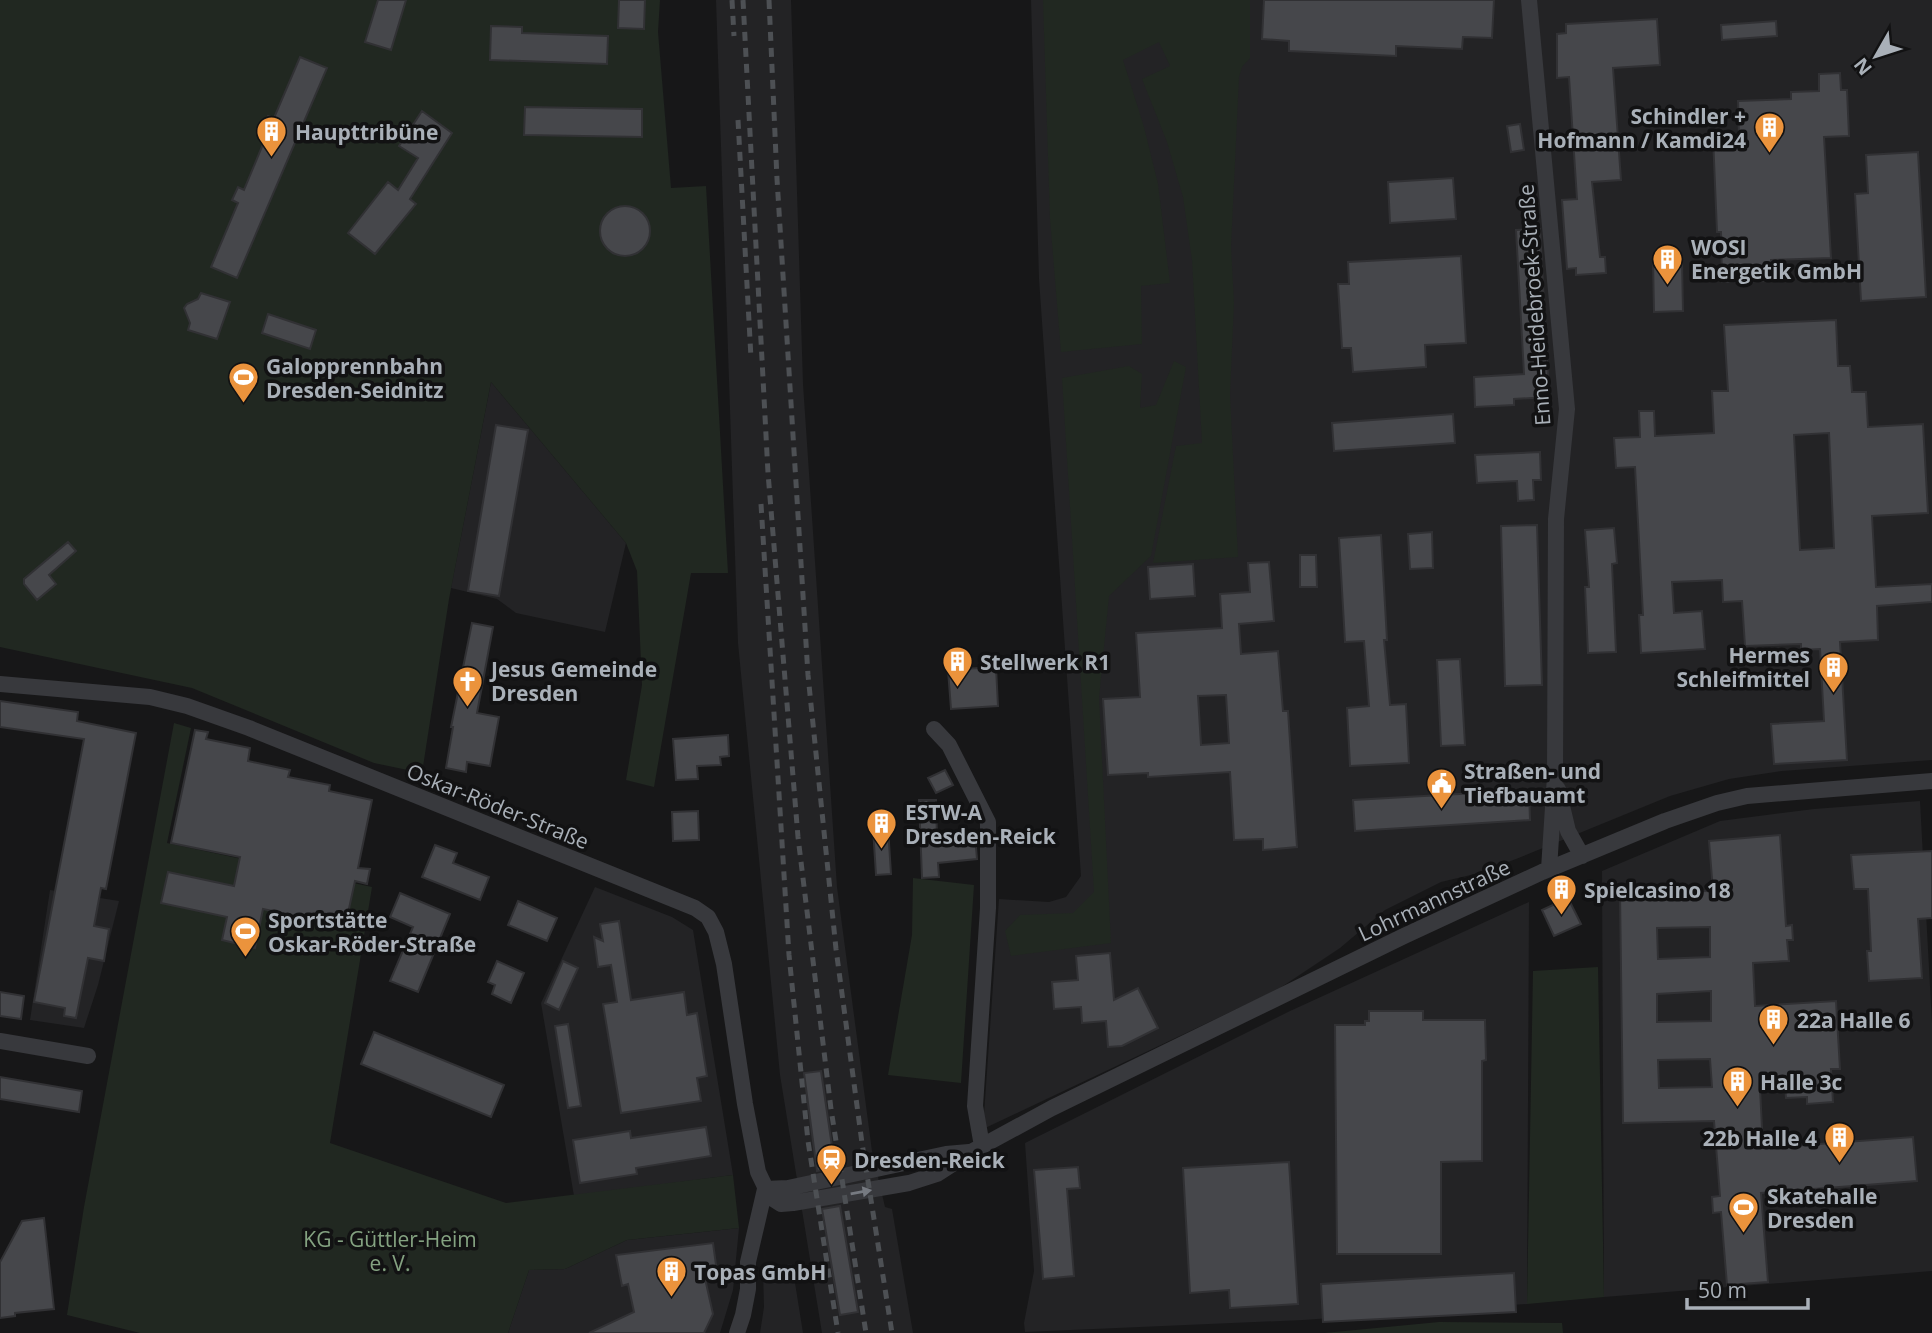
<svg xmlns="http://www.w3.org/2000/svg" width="1932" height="1333" viewBox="0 0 1932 1333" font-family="'Open Sans',sans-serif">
	<rect width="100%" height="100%" fill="#171718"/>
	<path fill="#232325" d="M716 0H791L803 384 837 887 872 1151 885 1207 892 1209 913 1333H822L780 1075 738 643Z
		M1031 0H1932V760L1782 771 1729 779 1670 796 1516 859 1479 873 1441 882 1385 910 1340 948 1277 990 983 1129 999 899 1049 902 1066 897 1081 876 1039 279Z
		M491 382 626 543 605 632 516 613 497 599 451 588Z
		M1920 801 1932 1023V1271L1604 1297 1602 871 1720 821 1814 809Z
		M595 887 672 917 693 930 733 1175 574 1196 541 1003Z
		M50 890 119 901 98 985 84 1028 30 1020Z
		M1529 902 1527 1304 1303 1320 1025 1332 1024 1323 1034 1271 1025 1143 1290 1011Z
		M739 1228 733 1290 720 1333H508L529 1270 565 1269 627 1240Z
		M792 1264 803 1333H760L764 1307 763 1269Z"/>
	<path fill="#212821" d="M0 0H660L658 32 671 188 706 186 728 573H691L654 787 626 780 642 685 637 571 626 543 491 382 449 599 422 773 374 763 192 688 0 647Z
		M1043 0H1250V58L1242 67 1239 77 1231 247 1234 303 1230 394 1238 557 1153 563 1176 446 1202 443 1192 260 1183 197 1167 142 1142 79 1170 66 1159 42 1123 60 1144 127 1158 184 1170 283 1141 286 1142 344 1061 352 1050 219Z
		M1174 361 1186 367 1151 556 1109 596 1099 698 1111 943 1011 956 1005 931 1020 915 1073 913 1094 892 1062 378 1129 366 1142 374 1140 408 1156 405Z
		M174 723 191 728 167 843 372 887 330 1143 506 1203 733 1175 739 1228 627 1240 565 1269 529 1270 508 1333H140L67 1315 84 1207Z
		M913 878 974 885 961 1083 888 1075 912 935Z
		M1598 967 1604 1297 1527 1304 1533 971Z
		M1439 1322 1562 1323 1563 1333H1324Z"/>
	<path fill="#46474b" stroke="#313134" stroke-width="2" fill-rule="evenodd" d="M378 0H406L391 50 365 42Z
		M619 0H645L644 29 618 28Z
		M1264 0H1494L1492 38 1463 37 1462 49 1396 46V56L1289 51V41L1262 39Z
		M1657 19 1660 65 1613 68 1621 180 1592 182 1600 257H1605L1606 273 1576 275V268L1567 269 1562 200 1577 199 1569 77 1557 78V34L1566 33V24Z
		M1776 21 1777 36 1722 40 1721 25Z
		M491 26 522 27V33L608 36 607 64 490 60Z
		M300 57 327 68 237 278 211 267 238 203 232 200 238 187 244 190 268 132 262 129 268 116 274 118Z
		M1840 73 1841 90H1847L1849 136 1824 137 1831 258 1771 260V281L1722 282 1721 232H1717L1713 137 1739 136 1738 101 1791 99V92L1819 91V74Z
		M525 107 642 109V137L524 135Z
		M422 111 452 133 410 199 416 204 375 254 348 233 388 182 398 190 418 158 399 146Z
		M1520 124 1524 150 1511 152 1507 126Z
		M1918 152 1926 297 1861 301 1855 194 1868 193 1866 155Z
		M1453 178 1456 219 1390 223 1388 182Z
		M600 231a25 25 0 1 1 50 0a25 25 0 1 1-50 0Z
		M1540 229 1549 397 1514 399V405L1475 407 1474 377 1524 374 1516 230Z
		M1461 256 1466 343 1425 345 1426 367 1353 372 1351 348H1342L1338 284H1349L1348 262Z
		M1682 260 1683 311 1654 312 1653 261Z
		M201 293 230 302 217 339 188 330 190 323 184 308 187 304 198 299Z
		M268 314 316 330 310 349 262 333Z
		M1836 320 1838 366H1850L1852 392H1866L1868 427 1923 424 1928 513 1872 516 1876 587 1932 584V602L1877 606 1878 640 1840 642 1847 760 1774 764 1771 724 1824 721 1820 649 1801 650V644L1745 646 1742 601 1723 602 1722 580 1672 582 1674 613 1702 611 1705 649 1641 653 1639 615H1643L1635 467 1616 468 1614 438 1640 437 1639 411H1654L1655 436 1714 433 1712 391H1728L1724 325ZM1829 433 1834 548 1800 550 1794 435Z
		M1453 414 1455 443 1334 451 1332 423Z
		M496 425 528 430 499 596 468 591Z
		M1540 452 1541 480H1533L1534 500 1518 501 1517 481 1477 483 1475 455Z
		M1537 525 1542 685 1505 686 1501 526Z
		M1614 528 1617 563 1612 564 1616 652 1588 653 1585 587H1589L1585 530Z
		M1432 532 1433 568 1410 569 1408 534Z
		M1381 535 1387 640H1384L1390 705 1406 704 1409 763 1350 766 1347 708 1369 706 1364 641 1345 642 1339 538Z
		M68 542 76 551 49 575 56 584 37 600 24 584V579Z
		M1300 555H1316L1317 587H1300Z
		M1269 562 1274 621 1239 624 1241 654 1278 651 1283 711H1288L1297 847 1263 850V839L1234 840 1230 772 1148 777V773L1108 775 1103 699 1140 697 1136 633 1222 628 1220 594 1250 592 1248 563ZM1226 695 1229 743 1201 745 1198 696Z
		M1193 564 1195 596 1150 599 1148 567Z
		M472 623 493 627 477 713 499 717 490 766 467 762 466 772 446 768 453 727H451Z
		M1460 659 1465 745 1441 746 1437 660Z
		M996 667 998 706 951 709 948 670Z
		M0 701 78 712 77 721 136 733 106 889 101 888 94 926 109 929 104 961 88 958 76 1018 64 1016 65 1008 34 1002 84 739 0 727Z
		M195 730 208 732 206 739 250 748 248 761 290 770 288 777 330 785 329 791 372 800 358 868 370 869 367 884 355 881 345 927 263 909 255 948 222 940 227 917 161 903 168 872 234 886 240 857 171 843Z
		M728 735 729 756 720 757 721 765 697 766 698 779 676 780 673 739Z
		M945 770 953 785 936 793 928 778Z
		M1529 790 1530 820 1355 831 1353 800Z
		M919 800H936L937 839 975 835 977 859 938 863 939 877 922 878Z
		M698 811 699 840 673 841 672 812Z
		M888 827 891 874 876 875 873 828Z
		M1780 835 1786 926 1792 925 1793 940H1787L1789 961 1753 963 1755 1006 1836 1001 1840 1069H1831L1833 1102 1807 1104V1097L1786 1098 1785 1086 1760 1088 1763 1148 1913 1137 1917 1181 1761 1193 1768 1282 1727 1285 1721 1212 1713 1213 1712 1197 1720 1196 1714 1121 1623 1123 1620 892 1713 891 1709 841ZM1710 927V957L1658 959 1657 928ZM1711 991V1021L1657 1022V994ZM1710 1059 1712 1087 1659 1088 1658 1060Z
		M435 845 457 853 453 863 489 877 480 900 422 877Z
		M1932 851V918L1918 919 1922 978 1869 981 1867 951H1871L1868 889H1854L1851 855Z
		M400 893 450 914 418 992 390 981 413 927 390 917Z
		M1568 898 1581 924 1554 936 1542 910Z
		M518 901 557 918 547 941 508 925Z
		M619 921 631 1000 684 992 687 1015 697 1013 707 1076 697 1078 701 1101 621 1113 603 1004 617 1002 611 965 598 967 594 937 603 941 600 924Z
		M1110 953 1114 1000 1138 988 1158 1028 1122 1046 1108 1047 1106 1021 1082 1023 1081 1007 1054 1009 1052 982 1078 980 1076 956Z
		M497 961 524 973 511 1003 492 994 495 985 488 982Z
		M563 961 578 968 559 1010 545 1003Z
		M0 992 24 996 21 1019 0 1016Z
		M1369 1011H1423V1020H1485L1486 1060 1482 1061V1161L1441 1162V1254H1337L1335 1025H1365V1021H1369Z
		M568 1024 581 1106 568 1108 555 1026Z
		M374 1032 504 1085 491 1117 361 1064Z
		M821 1071 835 1167 817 1171 804 1073Z
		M0 1077 82 1091 79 1112 0 1099Z
		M706 1127 711 1156 636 1168 637 1174 580 1183 573 1140 630 1131 631 1138Z
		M1289 1162 1298 1304 1230 1308 1229 1290 1190 1293 1183 1168Z
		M1078 1167 1080 1188 1067 1189 1074 1276 1043 1279 1034 1170Z
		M840 1206 858 1312 840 1315 822 1209Z
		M44 1218 54 1309 15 1313V1316L0 1318V1262L22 1221Z
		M713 1243 717 1272 704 1274 713 1314 704 1333H589L634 1312 628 1284 622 1286 616 1255Z
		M1514 1273 1516 1312 1323 1322 1321 1284Z"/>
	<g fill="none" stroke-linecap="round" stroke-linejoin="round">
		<path stroke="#38393d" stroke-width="16" d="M1529 0 1567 409 1556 519 1555 776 1549 869
			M0 684 150 697 187 706 249 728 695 908 708 917 716 932 724 964 745 1104 758 1172 770 1197 781 1204 793 1203 909 1183 937 1174 971 1152 1052 1108 1404 936 1542 872 1665 821 1717 803 1747 796 1932 781
			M934 729 949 745 988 822V908L975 1106 982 1146
			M1558 789 1568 831 1582 856
			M0 1041 88 1056
			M765 1189 788 1188 946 1154 969 1152
			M737 1333 743 1315 748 1289V1262L765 1189"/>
		<path stroke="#4d5054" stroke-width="5" stroke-dasharray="9 7" stroke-linecap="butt" d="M732 0 734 36
			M743 0 768 473 798 837 831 1109 866 1333
			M769 0 777 179 808 675 836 949 862 1143 892 1333
			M738 120 751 358
			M761 504 789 955 808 1141 838 1333"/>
	</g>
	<defs><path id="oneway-solid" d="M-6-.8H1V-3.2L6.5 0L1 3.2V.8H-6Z" transform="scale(1.75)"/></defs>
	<use fill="#767a81" href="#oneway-solid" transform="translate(861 1192) rotate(-10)"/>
	<defs>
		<symbol id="building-pin" viewBox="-11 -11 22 30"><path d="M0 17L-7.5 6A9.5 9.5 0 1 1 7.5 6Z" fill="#eb933c" stroke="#121213"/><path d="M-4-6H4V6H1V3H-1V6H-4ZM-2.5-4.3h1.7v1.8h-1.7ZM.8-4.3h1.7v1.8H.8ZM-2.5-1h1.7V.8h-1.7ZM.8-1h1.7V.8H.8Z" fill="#fff"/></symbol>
		<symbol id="stadium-pin" viewBox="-11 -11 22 30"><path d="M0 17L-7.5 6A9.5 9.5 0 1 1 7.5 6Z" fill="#eb933c" stroke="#121213"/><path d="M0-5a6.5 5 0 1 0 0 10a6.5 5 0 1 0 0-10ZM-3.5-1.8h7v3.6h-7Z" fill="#fff"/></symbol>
		<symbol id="church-pin" viewBox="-11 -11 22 30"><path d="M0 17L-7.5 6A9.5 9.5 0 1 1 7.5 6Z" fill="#eb933c" stroke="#121213"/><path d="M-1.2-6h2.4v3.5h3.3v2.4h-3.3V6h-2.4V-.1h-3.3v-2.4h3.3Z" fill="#fff"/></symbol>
		<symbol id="civic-pin" viewBox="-11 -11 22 30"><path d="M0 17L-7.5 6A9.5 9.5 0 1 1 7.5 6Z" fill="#eb933c" stroke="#121213"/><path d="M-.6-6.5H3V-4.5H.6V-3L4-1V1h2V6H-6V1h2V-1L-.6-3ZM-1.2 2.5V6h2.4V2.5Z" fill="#fff"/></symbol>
		<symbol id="station-pin" viewBox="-11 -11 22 30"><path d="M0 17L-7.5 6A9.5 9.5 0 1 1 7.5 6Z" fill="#eb933c" stroke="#121213"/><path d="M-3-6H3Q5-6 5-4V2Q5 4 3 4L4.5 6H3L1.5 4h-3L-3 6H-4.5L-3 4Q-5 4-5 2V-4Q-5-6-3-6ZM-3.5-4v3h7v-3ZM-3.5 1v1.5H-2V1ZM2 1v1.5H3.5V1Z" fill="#fff"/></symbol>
	</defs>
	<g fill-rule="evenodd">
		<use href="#building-pin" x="1752" y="110" width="35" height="47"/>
		<use href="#building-pin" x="254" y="114" width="35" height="47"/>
		<use href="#building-pin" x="1650" y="242" width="35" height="47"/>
		<use href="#stadium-pin" x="226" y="360" width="35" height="47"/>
		<use href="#building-pin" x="940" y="644" width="35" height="47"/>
		<use href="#building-pin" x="1816" y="650" width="35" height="47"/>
		<use href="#church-pin" x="450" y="664" width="35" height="47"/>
		<use href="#civic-pin" x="1424" y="766" width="35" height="47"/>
		<use href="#building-pin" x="864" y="806" width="35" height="47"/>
		<use href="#building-pin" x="1544" y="872" width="35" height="47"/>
		<use href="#stadium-pin" x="228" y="914" width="35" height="47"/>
		<use href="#building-pin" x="1756" y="1002" width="35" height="47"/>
		<use href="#building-pin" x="1720" y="1064" width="35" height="47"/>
		<use href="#building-pin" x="1822" y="1120" width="35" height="47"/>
		<use href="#station-pin" x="814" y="1142" width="35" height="47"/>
		<use href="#stadium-pin" x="1726" y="1190" width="35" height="47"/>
		<use href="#building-pin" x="654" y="1254" width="35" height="47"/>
	</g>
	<g text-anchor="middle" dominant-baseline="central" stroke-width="7" stroke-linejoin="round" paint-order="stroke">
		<g font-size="21" font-weight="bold" fill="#a9b0b8" stroke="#121213" text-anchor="start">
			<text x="1746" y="116" text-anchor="end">Schindler +<tspan x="1746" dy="24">Hofmann / Kamdi24</tspan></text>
			<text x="295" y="132">Haupttribüne</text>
			<text x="1691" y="247">WOSI<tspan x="1691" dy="24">Energetik GmbH</tspan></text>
			<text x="266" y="366">Galopprennbahn<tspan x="266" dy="24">Dresden-Seidnitz</tspan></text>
			<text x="1810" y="655" text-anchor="end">Hermes<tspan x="1810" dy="24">Schleifmittel</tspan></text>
			<text x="980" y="662">Stellwerk R1</text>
			<text x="491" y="669">Jesus Gemeinde<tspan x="491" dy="24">Dresden</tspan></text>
			<text x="1464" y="771">Straßen- und<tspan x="1464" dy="24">Tiefbauamt</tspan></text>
			<text x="905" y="812">ESTW-A<tspan x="905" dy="24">Dresden-Reick</tspan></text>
			<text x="1584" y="890">Spielcasino 18</text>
			<text x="268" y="920">Sportstätte<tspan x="268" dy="24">Oskar-Röder-Straße</tspan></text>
			<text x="1797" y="1020">22a Halle 6</text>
			<text x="1760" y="1082">Halle 3c</text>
			<text x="1817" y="1138" text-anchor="end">22b Halle 4</text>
			<text x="854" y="1160">Dresden-Reick</text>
			<text x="1767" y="1196">Skatehalle<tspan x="1767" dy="24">Dresden</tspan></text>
			<text x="694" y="1272">Topas GmbH</text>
		</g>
		<g font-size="21" fill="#a9b0b8" stroke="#121213">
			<text transform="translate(1534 305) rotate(-94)">Enno-Heidebroek-Straße</text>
			<text transform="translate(498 806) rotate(22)">Oskar-Röder-Straße</text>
			<text transform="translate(1434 900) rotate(-25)">Lohrmannstraße</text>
		</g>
		<g font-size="21" fill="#84a281" stroke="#121213">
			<text x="390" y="1239">KG - Güttler-Heim<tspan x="390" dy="24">e. V.</tspan></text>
		</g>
	</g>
	<g transform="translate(1876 56) rotate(231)" stroke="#121213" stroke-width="5" paint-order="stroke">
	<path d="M0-5L12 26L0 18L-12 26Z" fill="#a9b0b8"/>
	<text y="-10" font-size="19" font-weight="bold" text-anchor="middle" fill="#a9b0b8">N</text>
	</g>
	<path d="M1687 1298v10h121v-10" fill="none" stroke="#a9b0b8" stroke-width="3.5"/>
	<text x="1698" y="1298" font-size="21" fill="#a9b0b8" stroke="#121213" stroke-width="5" paint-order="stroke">50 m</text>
</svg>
